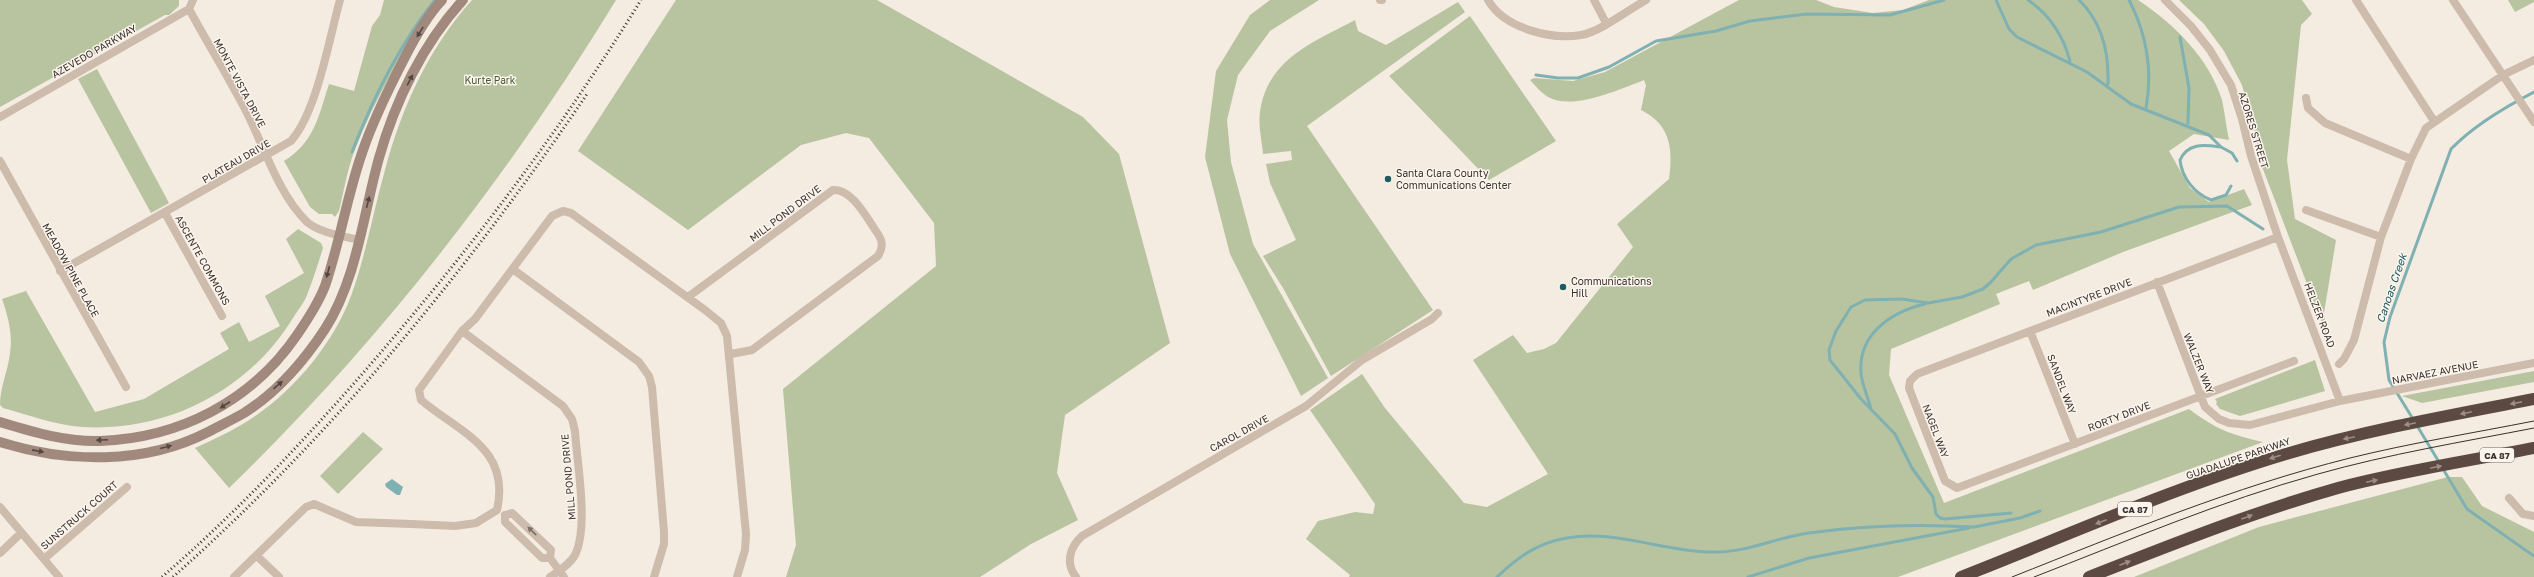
<svg xmlns="http://www.w3.org/2000/svg" width="2534" height="577" viewBox="0 0 2534 577" font-family="'Golos Text',sans-serif">
	<rect width="100%" height="100%" fill="#f4ebe1"/>
	<path fill="#b8c4a0" d="M0 0H179V6L169 15H165L0 107Z
		M384 0H438C405 48 375 97 354 152 347 171 344 191 339 211L335 217 332 214H319L310 207 284 161C314 143 319 115 329 84L354 91 372 26 380 15Z
		M472 0H616C508 177 378 344 229 488L195 448C210 441 226 434 241 425 288 398 332 347 351 296 366 255 373 212 385 170 402 107 428 49 472 0Z
		M676 0H877L1083 117 1119 154 1170 343 1065 415 1057 473 1078 520 1031 544 980 577H786L796 545 783 389 936 266 934 223 869 138 846 133 801 145 688 230 578 151Z
		M1270 0H1319L1270 31 1238 75 1227 120 1231 162 1253 244 1328 378 1301 396 1230 254 1205 157 1216 71 1250 15Z
		M1739 0H1816L1834 7 1873 13 1903 10 1929 0H2138C2174 24 2209 58 2222 100 2225 113 2226 127 2229 140L2194 134 2169 151 2190 188 2209 202 2244 189 2252 205 2123 252 2033 290 2029 281 1996 294 2000 304 1891 349 1889 375 1944 503 2189 409C2215 429 2232 435 2263 442L1898 577H1349L1350 575 1306 539 1318 521 1355 512 1373 514 1375 504 1310 410 1362 374 1385 408 1464 503 1487 507 1548 474 1473 360 1513 335 1527 353 1544 349 1556 343 1633 247 1617 224 1669 179C1673 149 1671 125 1641 110L1646 85 1644 80C1621 89 1572 111 1548 97 1541 93 1535 85 1530 80L1534 78 1573 81 1605 72Z
		M2179 0H2302L2312 14 2301 25 2287 160 2295 219 2336 240 2324 313 2327 336 2261 164 2252 120 2242 85 2224 51 2204 24Z
		M2508 0H2534V2L2515 12Z
		M1458 2 1465 12 1307 126 1433 310 1331 376 1283 288 1263 256 1296 240 1270 183 1266 164 1292 160 1291 151 1263 154C1262 141 1258 125 1260 112 1267 59 1314 42 1355 20L1358 31 1386 45Z
		M1470 16 1556 141 1489 180 1389 76Z
		M97 69 169 203 151 213 78 79Z
		M298 229 321 243 323 248C318 264 313 280 307 295 304 303 298 310 293 318 249 390 168 432 83 427 55 425 29 415 3 408L0 405C0 387 8 371 10 353 13 335 8 316 2 299L26 291 95 412 144 399 229 349 220 333 239 322 249 342 280 326 265 296 304 273 286 239Z
		M2315 360 2325 391 2240 416 2220 409 2216 404 2217 402 2215 399Z
		M2534 371V382L2422 403 2402 396Z
		M363 432 383 449 338 494 320 476Z
		M2448 477H2462L2482 506 2534 532V577H2134L2259 527Z"/>
	<path fill="#7fb0b2" d="M392 479 403 487 400 495H397L386 487 385 484Z"/>
	<g fill="none" stroke-linecap="round" stroke-linejoin="round">
		<path stroke="#7fb0b2" stroke-width="3" d="M1996 0 2009 29 2017 37 2087 72 2131 104 2209 135 2221 147 2232 153 2237 161
			M2028 0C2050 15 2063 35 2070 61
			M2079 0C2102 22 2109 53 2108 84
			M2129 0C2147 35 2153 70 2146 108
			M2180 37 2189 88 2188 123
			M1536 75 1558 78H1578L1609 67 1656 41 1716 31 1750 21 1807 14 1890 15 1944 0
			M2221 147C2205 145 2188 142 2180 160 2182 178 2194 193 2211 200L2226 195 2231 186
			M352 152C373 98 399 45 435 0
			M1871 409C1868 397 1862 385 1861 373 1858 334 1891 312 1925 304
			M2413 419 2389 380 2384 342 2390 317 2451 149C2474 125 2505 107 2534 92
			M2416 424 2439 462
			M2443 469 2467 509 2534 556
			M2011 513 1945 519 1940 518 1936 514 1933 497 1912 468 1895 434 1861 399 1830 360 1829 350 1836 331 1851 307 1865 300 1902 299 1928 303 1962 297 1983 289 1991 282 2011 259 2036 245 2101 232 2179 207 2227 206 2263 229
			M1974 527 2020 518 2040 511
			M1497 577C1518 557 1537 543 1567 538 1617 529 1666 553 1717 552 1748 552 1778 537 1809 533 1863 525 1921 524 1975 527
			M1748 577 1809 558 1969 528"/>
		<path stroke="#cdbbac" stroke-width="8" d="M1380 0H1382
			M1488 0C1504 28 1550 40 1581 35 1600 32 1628 10 1646 0
			M1594 0 1606 23
			M2165 0 2191 26 2210 50 2231 85 2242 119 2251 156 2278 237 2340 401
			M2356 0 2434 121
			M2453 0 2534 122
			M189 9C208 44 229 78 247 113 264 147 279 195 307 222 320 233 343 236 359 240
			M2306 98 2308 108 2325 123 2411 159
			M0 117 189 9 193 0
			M0 161 126 387
			M2306 210 2381 237
			M165 213 222 316
			M2278 237 1917 374 1910 381 1909 388 1945 481 1957 488 2294 361
			M514 270 639 362 649 376 652 387 664 532V544L654 577
			M60 271 291 141C317 112 329 39 340 0
			M2157 282 2205 407 2219 419 2229 423 2250 425 2340 401 2534 363
			M688 297 833 190C852 188 868 220 878 234 883 242 883 247 878 256L752 350 731 354
			M462 331 563 406 572 419 575 431C577 463 589 527 575 555 570 564 559 571 550 577
			M2030 331 2075 444
			M2339 364 2344 359 2354 340 2381 237 2411 159 2426 128 2503 75 2534 60
			M2509 498 2523 514 2534 516
			M0 507 59 577
			M505 515 512 513 551 550 550 558 564 577
			M505 515V522L542 558H550
			M0 553 21 533
			M258 557 279 577
			M44 559 127 487
			M234 577 306 507 314 504 356 522 411 524 455 526 476 523 497 510C511 448 460 433 421 400L419 390 462 331 475 319 552 216 563 211 571 213 705 310 721 323 727 336 746 534 745 550 737 577
			M1076 577C1065 563 1070 547 1082 536L1306 406 1362 360 1432 319 1438 313"/>
		<path stroke="#a18a7d" stroke-width="10" d="M0 422C33 432 65 442 100 441 180 438 252 401 297 335 308 319 318 304 325 286 340 242 347 196 362 153 373 120 388 90 404 59 414 39 426 17 442 0
			M0 442C67 463 144 465 208 432 219 426 232 420 244 413 276 393 304 361 325 329 357 279 363 215 379 158 395 101 423 44 463 0"/>
		<path stroke="#5c4a42" stroke-width="12" d="M1961 577C2068 535 2175 487 2286 454 2367 430 2451 415 2534 399
			M2089 577C2171 545 2253 512 2338 488 2402 471 2469 461 2534 448"/>
		<path stroke="#3b302b" stroke-width="1" d="M2012 577C2123 533 2234 487 2350 458 2411 443 2473 433 2534 421
			M2034 577C2127 541 2221 501 2318 474 2389 454 2462 442 2534 428"/>
		<path stroke="#3b302b" stroke-width="3" stroke-dasharray="1 3" stroke-linecap="butt" d="M162 577C244 506 318 426 388 344 482 234 565 123 641 0
			M173 577C332 436 468 270 587 94"/>
	</g>
	<defs><path id="oneway-solid" d="M-6-.8H1V-3.2L6.5 0L1 3.2V.8H-6Z"/></defs>
	<g fill="#544640">
		<use href="#oneway-solid" transform="translate(420 32) rotate(122)"/>
		<use href="#oneway-solid" transform="translate(410 80) rotate(-62)"/>
		<use href="#oneway-solid" transform="translate(368 202) rotate(-76)"/>
		<use href="#oneway-solid" transform="translate(328 272) rotate(105)"/>
		<use href="#oneway-solid" transform="translate(278 385) rotate(-40)"/>
		<use href="#oneway-solid" transform="translate(225 405) rotate(147)"/>
		<use href="#oneway-solid" transform="translate(102 440) rotate(177)"/>
		<use href="#oneway-solid" transform="translate(166 447) rotate(-15)"/>
		<use href="#oneway-solid" transform="translate(38 451) rotate(11)"/>
	</g>
	<g fill="#9c8e87">
		<use href="#oneway-solid" transform="translate(2516 403) rotate(169)"/>
		<use href="#oneway-solid" transform="translate(2466 413) rotate(168)"/>
		<use href="#oneway-solid" transform="translate(2410 424) rotate(168)"/>
		<use href="#oneway-solid" transform="translate(2349 438) rotate(168)"/>
		<use href="#oneway-solid" transform="translate(2275 457) rotate(162)"/>
		<use href="#oneway-solid" transform="translate(2436 467) rotate(-12)"/>
		<use href="#oneway-solid" transform="translate(2372 481) rotate(-12)"/>
		<use href="#oneway-solid" transform="translate(2247 517) rotate(-20)"/>
		<use href="#oneway-solid" transform="translate(2101 522) rotate(159)"/>
		<use href="#oneway-solid" transform="translate(2125 563) rotate(-21)"/>
	</g>
	<use fill="#7d6f65" href="#oneway-solid" transform="translate(532 531) rotate(-136)"/>
	<g fill="#1f5a5e" stroke="#fbf5ee" stroke-width="1.5">
		<circle cx="1388" cy="179" r="4"/>
		<circle cx="1563" cy="287" r="4"/>
	</g>
	<g text-anchor="middle" dominant-baseline="central" stroke-width="3" stroke-linejoin="round" paint-order="stroke">
		<g fill="#fbf5ee" stroke="#756b66" stroke-width="1">
			<rect x="2480" y="448" width="34" height="14" rx="3"/>
			<rect x="2118" y="502" width="34" height="14" rx="3"/>
		</g>
		<g font-size="9" font-weight="bold" fill="#3b302b">
			<text x="2497" y="455">CA 87</text>
			<text x="2135" y="509">CA 87</text>
		</g>
		<g font-size="10" fill="#3b302b" stroke="#fbf5ee">
			<text transform="translate(94 51) rotate(-30)">AZEVEDO PARKWAY</text>
			<text transform="translate(240 83) rotate(62)">MONTE VISTA DRIVE</text>
			<text transform="translate(2254 130) rotate(73)">AZORES STREET</text>
			<text transform="translate(236 161) rotate(-30)">PLATEAU DRIVE</text>
			<text transform="translate(785 213) rotate(-37)">MILL POND DRIVE</text>
			<text transform="translate(203 260) rotate(61)">ASCENTE COMMONS</text>
			<text transform="translate(71 270) rotate(61)">MEADOW PINE PLACE</text>
			<text transform="translate(2089 297) rotate(-21)">MACINTYRE DRIVE</text>
			<text transform="translate(2320 315) rotate(69)">HELZER ROAD</text>
			<text transform="translate(2199 363) rotate(68)">WALZER WAY</text>
			<text transform="translate(2435 372) rotate(-11)">NARVAEZ AVENUE</text>
			<text transform="translate(2062 384) rotate(69)">SANDEL WAY</text>
			<text transform="translate(2119 416) rotate(-21)">RORTY DRIVE</text>
			<text transform="translate(1936 431) rotate(69)">NAGEL WAY</text>
			<text transform="translate(1239 433) rotate(-29)">CAROL DRIVE</text>
			<text transform="translate(2238 458) rotate(-19)">GUADALUPE PARKWAY</text>
			<text transform="translate(568 477) rotate(-95)">MILL POND DRIVE</text>
			<text transform="translate(79 515) rotate(-41)">SUNSTRUCK COURT</text>
		</g>
		<g font-size="10" fill="#4a5a2e" stroke="#fbf5ee">
			<text x="490" y="80">Kurte Park</text>
		</g>
		<g font-size="10" fill="#3b302b" stroke="#fbf5ee" text-anchor="start">
			<text x="1396" y="173">Santa Clara County<tspan x="1396" dy="12">Communications Center</tspan></text>
			<text x="1571" y="281">Communications<tspan x="1571" dy="12">Hill</tspan></text>
		</g>
		<g font-size="11" font-style="italic" fill="#1f5a5e" stroke="#fbf5ee">
			<text transform="translate(2391 288) rotate(-71)">Canoas Creek</text>
		</g>
	</g>
</svg>
